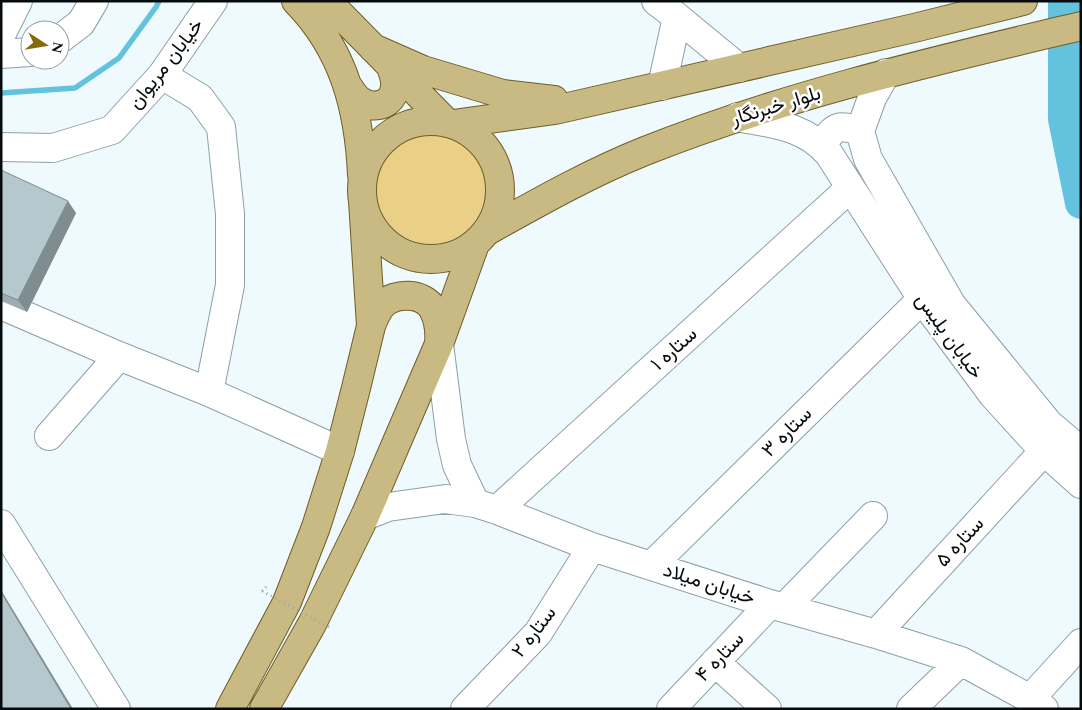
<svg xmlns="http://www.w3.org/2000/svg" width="1082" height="710" viewBox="0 0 1082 710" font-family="Spectral,Vazirmatn,serif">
	<rect width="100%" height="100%" fill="#effafe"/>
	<path fill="#e9d086" d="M376 189a55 55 0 1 1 110 0a55 55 0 1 1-110 0Z"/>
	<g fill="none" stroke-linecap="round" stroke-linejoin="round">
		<path stroke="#63c3df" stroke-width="5.5" d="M1 93 75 88 119 58 156 7 159 1"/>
		<path stroke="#63c3df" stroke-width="32" d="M1064 1V119L1081 203"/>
		<defs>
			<path id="minor" d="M656 1 677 17
				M1 35 18 1
				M60 39 81 23 94 1
				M1 54 30 52
				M886 73 872 98 860 131 868 159 951 304 1049 424 1081 451
				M162 75 200 98 221 127 230 214V285L209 392
				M662 86 677 17 739 68
				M737 117C772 124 804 125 829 154L922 299 993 395 1044 451 1081 484
				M821 145C836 126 836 124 860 131
				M1 147 53 148 112 130 162 75 213 1
				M1 305 119 356 209 392 340 451
				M439 344 451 439 457 465 475 503
				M49 436 119 356
				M497 510 850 188
				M365 516 388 507 445 499 475 503 497 510 592 547 770 604 876 634 961 661 1030 699 1044 709
				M1 524 116 709
				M652 565 922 299
				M784 608 873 516
				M876 634 1044 451
				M715 662 767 709
				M1030 699 1081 643
				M465 709 538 633 592 547
				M671 709 770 604
				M911 709 961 661"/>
			<path id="major" d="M296 1C344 50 359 109 362 175
				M327 1 447 123
				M373 48 423 70 503 94 554 100
				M349 88C352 92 355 97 359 100 373 111 394 105 395 86 396 80 393 73 391 67
				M362 190a69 69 0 1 1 138 0a69 69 0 1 1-138 0Z
				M453 124 555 110 914 28 1023 1
				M487 231C539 202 590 173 645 151 786 95 934 61 1081 26
				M371 326C374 318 377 311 382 305 395 292 423 292 433 309 439 320 440 331 439 343
				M230 709 287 602 316 527 340 451 356 388 371 326 363 201
				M264 709 312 624 365 516 439 344 475 244"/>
		</defs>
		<use href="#minor" stroke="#8e9fa5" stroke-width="30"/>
		<use href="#major" stroke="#6d5e25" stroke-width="30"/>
		<path stroke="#9ea8ab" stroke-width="3" stroke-dasharray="1 4" stroke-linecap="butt" d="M262 591 269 584"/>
		<use href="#minor" stroke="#fff" stroke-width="28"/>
		<use href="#major" stroke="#c9b983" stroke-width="28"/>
		<path stroke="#9ea8ab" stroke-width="3" stroke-dasharray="1 4" stroke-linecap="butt" d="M262 591 331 628"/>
	</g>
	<path fill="#9cacb1" d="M1 170 76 213 27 312 1 301Z"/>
	<path fill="#7f8c90" d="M68 201 76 213 27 312 18 300Z
		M1 590 73 709H71L1 592Z"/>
	<path fill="#b5c8ce" stroke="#7f8c90" d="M1 170 68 201 18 300 1 293Z
		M1 592 71 709H1Z"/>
	<g text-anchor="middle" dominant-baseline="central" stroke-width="5" stroke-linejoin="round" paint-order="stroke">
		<g font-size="20" fill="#060c0e" stroke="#fff">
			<text transform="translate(166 64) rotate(-52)">خیابان مریوان</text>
			<text transform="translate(776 106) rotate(-17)">بلوار خبرنگار</text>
			<text transform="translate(949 336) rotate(54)">خیابان پلیس</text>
			<text transform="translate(674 349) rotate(-42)">ستاره ۱</text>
			<text transform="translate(787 432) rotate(-45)">ستاره ۳</text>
			<text transform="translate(960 542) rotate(-47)">ستاره ۵</text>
			<text transform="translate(709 584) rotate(18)">خیابان میلاد</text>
			<text transform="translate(534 632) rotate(-52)">ستاره ۲</text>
			<text transform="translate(720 657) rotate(-46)">ستاره ۴</text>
		</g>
	</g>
	<rect width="1082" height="710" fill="none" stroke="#060c0e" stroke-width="5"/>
	<g transform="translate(45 45) rotate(102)"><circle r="24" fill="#ffffff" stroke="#9b9e9f"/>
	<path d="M0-4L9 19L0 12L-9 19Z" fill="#846b06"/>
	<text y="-8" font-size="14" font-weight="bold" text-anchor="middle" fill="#060c0e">N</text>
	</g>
</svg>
